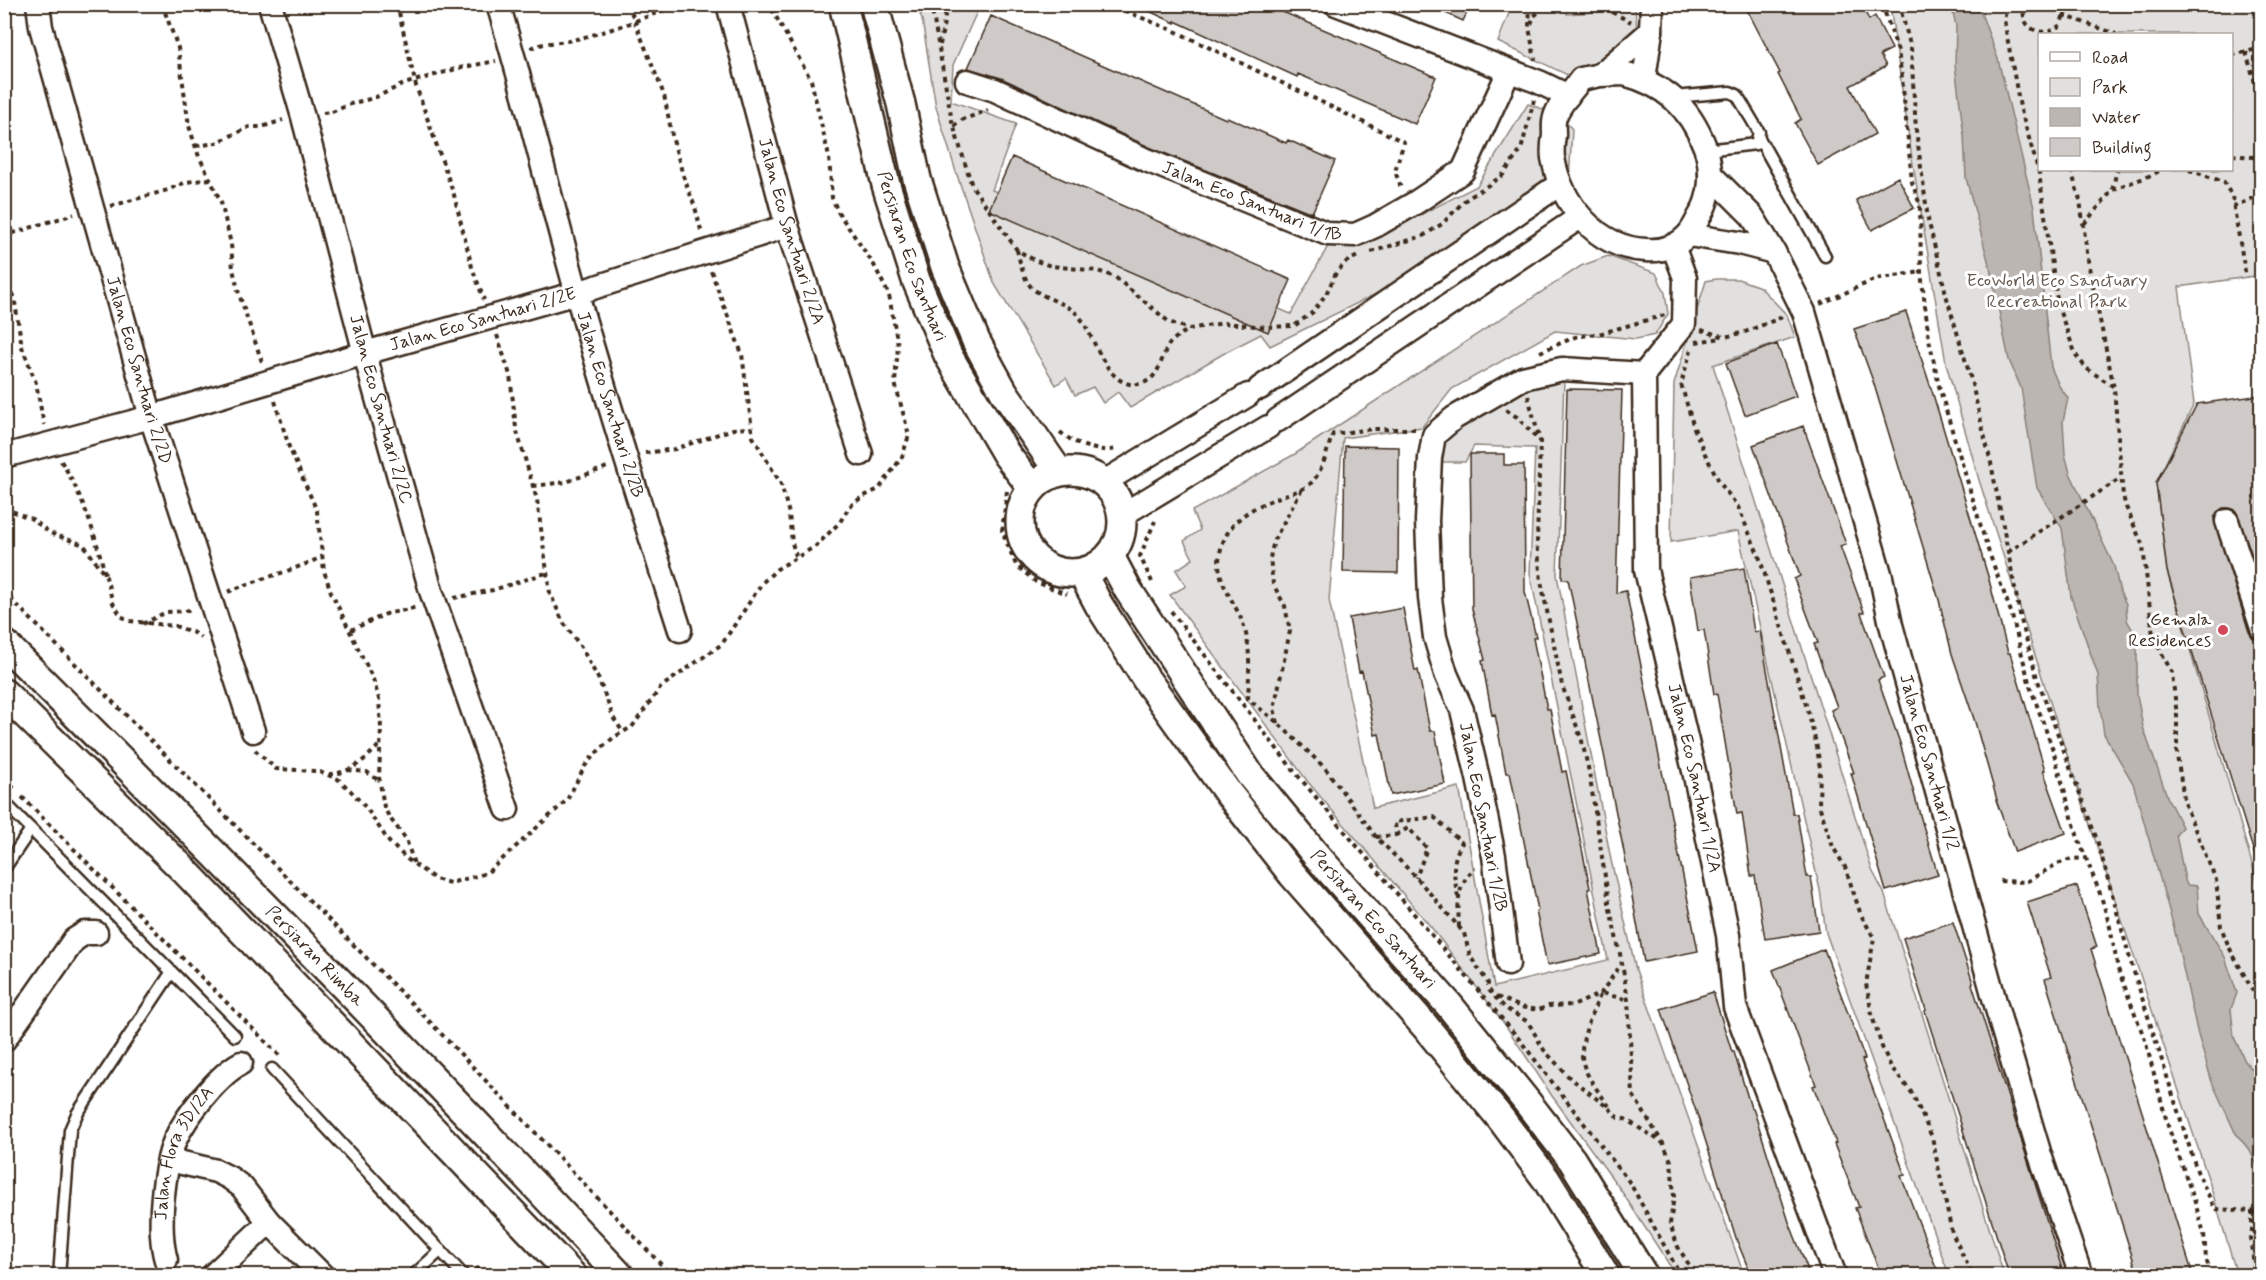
<svg xmlns="http://www.w3.org/2000/svg" width="2266" height="1280" viewBox="0 0 2266 1280" font-family="Mynerve,sans-serif">
	<rect width="100%" height="100%" fill="#fff"/>
	<filter id="ink" filterUnits="userSpaceOnUse"><feTurbulence type="fractalNoise" baseFrequency=".0167" numOctaves="2"/><feDisplacementMap in="SourceGraphic" scale="12" xChannelSelector="R" yChannelSelector="G"/><feConvolveMatrix kernelMatrix="1 2 1 2 8 2 1 2 1" color-interpolation-filters="sRGB"/></filter>
	<g filter="url(#ink)">
		<path fill="#e2e0de" stroke="#8e857e" stroke-width="1.5" fill-rule="evenodd" d="M1566 4 1567 14 1635 9 1639 49 1578 80 1498 42 1512 5Z
			M917 5H980L953 65 951 101 1016 124 992 190 1291 314 1328 246 1357 247 1477 186 1528 104 1559 115 1572 129 1569 182 1545 211 1270 346 1261 334 1228 351 1130 408 1118 392 1103 403 1093 387 1075 395 1066 378 1056 385 994 283 956 172 936 107 922 20Z
			M1890 5H2261V275L2179 287 2194 404 2156 483 2167 571 2261 895V1275H2237L2209 1181 2075 780 1979 480 1946 363 1911 152ZM2040 34H2232V170H2040Z
			M1608 256 1656 273 1665 293 1668 314 1655 335 1636 339 1555 331 1452 389 1422 427 1343 438 1329 600 1373 808 1459 787 1494 987 1608 960 1530 573 1535 448 1474 446 1465 462H1440L1441 448 1448 434 1474 413 1544 380H1564L1557 575 1611 860 1636 970 1744 1275H1676L1620 1189 1552 1096 1506 1026 1431 927 1308 782 1170 595 1186 586 1176 570 1193 559 1184 541 1200 530 1192 511 1295 454 1581 266Z
			M1716 279H1738L1760 287 1787 315 1795 337 1713 365 1872 870 1884 893 2004 1275H1949L1826 933 1820 890 1738 531 1671 542 1674 384 1706 281Z"/>
		<path fill="#bcb6b3" stroke="#887e77" stroke-width="1.5" d="M1951 5H1978L1998 59 2034 208 2051 367 2059 386 2068 398 2063 422 2065 454 2070 473 2114 566 2120 592 2126 604 2127 620 2137 638V695L2143 727 2168 799 2182 827 2176 835 2185 880 2187 885 2197 886 2199 914 2225 957 2237 993 2231 1009 2234 1037 2245 1061 2256 1074 2261 1090V1173L2250 1151 2235 1132 2212 1082 2198 1035 2174 928 2133 783 2104 734 2100 707 2098 675 2071 597 2062 528 2037 488 2021 388 2009 360 1990 268 1966 178 1964 136 1955 65 1956 26Z"/>
		<path fill="#cfcac7" stroke="#3b2a1e" stroke-width="1.5" d="M1134 4H1264L1436 77 1415 124 1298 74 1297 77 1175 21V23Z
			M1426 4H1471L1463 21Z
			M1744 4H1861L1869 20 1875 16 1892 49 1880 55 1886 66 1850 86 1875 134 1818 165 1795 123 1801 119 1778 74 1780 73Z
			M991 16 1226 119 1227 117 1286 143 1288 140 1335 161 1312 213 1149 147 1001 78 968 68Z
			M1012 157 1291 280 1268 332 989 210Z
			M1898 177 1914 208 1872 230 1856 200Z
			M1906 312 1932 391 1988 576 2008 653H2010L2045 770H2043L2066 833 2015 852 1996 800H1997L1975 722 1952 654 1939 600 1873 381 1854 329Z
			M1777 344 1796 396 1745 415 1726 363Z
			M1567 389 1622 390 1616 593 1626 591 1698 951 1644 962 1623 847 1568 579H1562Z
			M2262 395V583L2236 511 2230 508H2223L2217 512 2214 519 2249 632 2253 638 2262 641V866H2258L2167 571 2156 483 2197 404Z
			M1803 426 1846 544 1840 546 1864 612 1861 613 1884 677 1878 680 1900 743 1922 822 1938 875 1886 891 1851 773H1854L1831 710 1837 707 1814 644 1818 643 1794 579 1800 576 1753 445Z
			M1345 446 1399 447 1398 573 1343 572Z
			M1470 454H1504V465H1524L1525 592 1536 637 1533 638 1547 709H1550L1562 772 1566 771 1590 888 1588 889 1601 954 1547 965 1536 911 1538 910 1510 773H1506L1495 714 1492 715 1482 661 1485 660 1472 609Z
			M1744 568 1754 632 1760 631 1793 814H1797L1807 877H1811L1819 931 1765 939 1755 876H1751L1742 813 1737 814 1717 694H1714L1704 630 1698 631 1690 577Z
			M1403 608 1415 671 1418 670 1430 731H1435L1445 784 1391 795 1379 734 1375 735 1362 671 1359 672 1349 618Z
			M2077 886 2097 947 2091 949 2193 1275H2138L2045 979 2051 977 2027 902Z
			M1953 922 1973 983 1972 984 2064 1275H2009L1925 1011 1926 1010 1903 938Z
			M1824 949 1865 1059 1862 1060 1905 1175 1901 1176 1939 1275H1881L1855 1208 1859 1207 1834 1144 1836 1143 1813 1086 1816 1085 1773 970Z
			M1713 992 1732 1052H1734L1751 1108H1753L1789 1222 1810 1275H1751L1737 1241 1699 1120 1661 1009Z"/>
		<g fill="none" stroke-linecap="round" stroke-linejoin="round">
			<defs>
				<path id="service" d="M1674 97 1730 92 1737 95 1759 132 1756 144 1706 150
					M1759 138 1825 256
					M4 802 235 1036
					M4 869 31 829
					M272 1069 464 1276
					M59 1276 70 1130 77 1114 171 973
					M413 1276 441 1250"/>
				<g id="minor">
					<path id="s1" d="M38 4 41 27 151 417 253 731"/>
					<path id="s2" d="M270 4 303 117 373 384 431 591 507 809"/>
					<path id="s3" d="M498 4C527 100 550 198 577 294 609 407 644 518 680 630"/>
					<path id="s4" d="M728 4 787 226 861 454"/>
					<path d="M1336 4 1539 82 1568 96"/>
					<path d="M1624 74C1665 85 1689 106 1705 147 1713 169 1712 197 1699 217 1696 223 1692 231 1687 236 1675 248 1661 251 1646 250 1596 248 1561 203 1553 158 1552 151 1553 142 1554 135 1554 129 1553 122 1555 117 1559 104 1573 90 1581 79L1600 75Z"/>
					<path d="M1600 75 1651 31"/>
					<path d="M1644 79 1651 31 1652 4"/>
					<path id="s5" d="M967 81 995 90 1144 159 1328 234 1355 235 1375 226 1415 203 1463 171 1509 71"/>
					<path id="s6" d="M1710 174 1752 216 1774 252 1804 312 1881 577 1891 625 2002 1027 2040 1155 2081 1276"/>
					<path d="M1688 235 1739 243 1774 252"/>
					<path id="s7" d="M1673 246 1685 278 1684 324 1644 374 1646 570 1694 771 1728 935 1735 1007 1835 1276"/>
					<path d="M1260 388 1560 184"/>
					<path d="M1278 420 1580 217"/>
					<path id="s8" d="M4 456 151 417 365 353 577 293 787 226"/>
					<path d="M1104 482 1248 395"/>
					<path d="M1122 515 1268 427"/>
					<path d="M2227 521 2262 628"/>
					<path d="M1508 964 1494 856 1478 778 1462 710 1446 674 1435 637 1430 598 1427 521 1430 458 1434 435 1454 418 1523 378 1562 369 1644 374"/>
					<path d="M4 1040 74 940 85 933H96"/>
					<path d="M170 1160 216 1171 230 1178 242 1187 269 1222 323 1276"/>
					<path id="s9" d="M166 1260C157 1229 163 1170 175 1140 186 1116 218 1075 241 1063"/>
					<path d="M212 1276 269 1222"/>
				</g>
				<g id="tertiary">
					<path id="s10" d="M843 4 886 185 916 280 948 355 1006 454 1032 488"/>
					<path d="M874 4 901 104 917 179 945 267 976 341 1004 392 1059 472"/>
					<circle cx="1071" cy="522" r="51"/>
					<path id="s11" d="M1110 556 1128 590 1250 775 1315 854 1449 1005 1527 1102 1572 1160 1644 1276"/>
					<path d="M1082 573 1099 605 1146 679 1228 793 1292 874 1425 1026 1501 1119 1546 1179 1606 1276"/>
					<path id="s12" d="M4 643C213 851 419 1060 620 1276"/>
					<path d="M4 693 183 869 573 1276"/>
				</g>
			</defs>
			<use href="#service" stroke="#3b2a1e" stroke-width="15"/>
			<use href="#minor" stroke="#3b2a1e" stroke-width="27"/>
			<use href="#tertiary" stroke="#3b2a1e" stroke-width="32"/>
			<path stroke="#3b2a1e" stroke-width="4" stroke-dasharray="4.5 4.5" stroke-linecap="butt" d="M162 4 178 48 189 126 198 154 221 202 231 244 233 269 239 294 263 365
				M397 4 416 86 454 195 472 267 484 300
				M628 4 664 95 673 140 683 175 695 207 702 234
				M931 4 952 121 972 186 1017 250 1034 260 1051 266 1098 271 1115 277 1169 322 1189 329 1224 323 1267 327 1294 326 1313 312 1326 294 1336 273 1346 262 1358 256
				M1108 4 1177 32 1404 142 1395 171 1401 188
				M1530 4 1529 27 1535 60
				M1596 4 1631 22
				M1882 4 1898 51 1902 78 1912 182 1920 205 1921 272 1929 339 1940 390 1988 550 2011 612 2030 686 2053 750 2078 838 2101 896 2110 927 2118 969 2145 1040 2168 1126 2194 1199 2204 1233 2206 1259 2212 1276
				M1899 4 1911 48 1916 130 1928 219 1947 298 1970 376 1991 463 2021 620 2037 678 2097 840 2132 966 2197 1171 2215 1209 2252 1211V1231L2250 1239 2256 1276
				M2008 4 2004 19 2006 31 2020 107 2039 173 2058 307 2076 355 2086 368 2114 387
				M2026 4C2011 39 2075 43 2061 4
				M2063 15 2116 34
				M1531 24 1534 16 1548 4
				M940 45 947 4
				M531 48C544 42 558 43 572 40 608 32 645 18 679 4
				M2246 52 2262 106
				M2232 55 2262 48
				M323 113 332 112 353 103 374 98 404 84 459 68 496 61
				M2262 118C2254 125 2254 134 2262 142
				M954 126 962 120 988 110
				M196 146 216 143 249 127H262L283 120
				M2232 155 2262 158
				M2071 170 2080 200 2089 267 2114 388 2123 496 2126 507 2143 546 2153 636 2172 673 2177 716V756L2185 805 2216 880 2221 927 2229 947 2255 995 2262 1017
				M2189 170 2224 182 2232 197 2246 277
				M2113 190C2129 182 2146 179 2161 170
				M111 206 168 190 186 182 211 179
				M2233 207 2262 194
				M2084 224 2112 191 2117 170
				M4 236 74 214
				M1017 250C1020 262 1024 284 1036 291 1050 301 1066 302 1079 316 1096 337 1107 394 1143 383 1160 377 1160 360 1168 346 1172 339 1182 334 1189 329
				M1371 252 1423 236 1442 224 1464 201 1502 176 1521 150 1534 100
				M711 271 742 354 753 437 781 484 789 514 792 543 796 556
				M4 277 14 296 22 347 36 383 44 425
				M1820 304 1876 279 1921 272
				M1701 330 1725 337 1745 332 1785 316
				M497 335 510 375 516 428 537 500 550 593 563 622 581 647 599 680 614 719 623 732
				M1696 342 1721 338
				M1691 350 1681 384 1694 428 1705 454 1720 483 1738 507 1759 556 1808 711 1817 747 1820 768 1819 805 1833 847 1845 867 1861 915 1874 938 1866 984 1873 1019 1882 1047 1891 1067 1912 1093 1932 1137 1952 1233 1973 1276
				M1540 352 1575 337 1602 333 1665 315
				M1528 396 1540 441 1537 541 1541 581 1562 685 1582 741 1589 772 1610 909 1622 963 1628 1000 1633 1095 1662 1142
				M275 401 289 447 317 511 324 571 331 592 373 679 379 699 381 728 379 777 384 807 389 817 406 839 414 864
				M1506 410 1517 417 1540 441
				M1415 429H1373L1333 434C1326 451 1324 471 1310 484 1304 490 1293 492 1285 495 1255 506 1227 518 1220 553 1214 583 1238 603 1245 630 1251 651 1249 677 1248 699L1278 723 1325 768 1376 837 1415 876 1464 933 1470 956 1488 983V989L1505 1008 1528 1022 1544 1050 1569 1077 1611 1110 1618 1118 1625 1119 1663 1143 1671 1161 1674 1196 1670 1224 1678 1247 1696 1276
				M1060 432C1076 445 1097 453 1117 449
				M645 453 675 449 733 429 751 428
				M61 461C83 496 95 534 105 574
				M533 486 566 482 610 466
				M1007 491 1002 531 1016 565 1036 582 1067 594
				M4 508 32 519 50 533 84 545 106 577 113 603 121 616 130 621 175 626 192 632 201 638
				M2008 552 2121 478
				M1152 582 1140 556 1155 521
				M4 592 429 1021 672 1276
				M228 592C260 578 292 572 323 556
				M454 598 493 590 546 573
				M1171 611 1294 771 1519 1039 1630 1183 1681 1276
				M143 624 166 612 186 611 192 608
				M351 630 386 614 418 607
				M1278 723 1274 709 1290 631 1285 606 1273 584 1270 558 1274 540 1302 489
				M255 750 276 769 317 771 338 779 350 790 367 809 389 842 407 859 435 879 450 883 487 873 567 800 585 766 594 755 614 737 632 727 661 687 722 644 762 583 777 569 816 546 840 522 849 507 862 497 879 489 902 457 909 435 895 383 898 346 889 295 874 265 838 212 832 198 829 157 811 80 769 4
				M348 770 367 772 379 781
				M329 774C351 774 367 758 380 744
				M4 779 17 791
				M22 797 281 1057
				M1396 835 1408 828 1427 848 1416 878
				M1376 837 1396 835 1395 822 1434 817 1462 843C1450 862 1454 876 1458 897
				M2000 881 2026 882 2057 864 2071 859 2087 858
				M1459 927C1458 903 1456 885 1475 868
				M1497 997 1521 1007 1538 1010 1549 1006 1575 1005 1601 993 1622 963
				M1609 1106C1600 1093 1589 1081 1584 1066 1576 1045 1593 1012 1601 993L1628 1000
				M2252 1211 2262 1213
				M476 1267 484 1276"/>
			<use href="#service" stroke="#fff" stroke-width="10"/>
			<use href="#minor" stroke="#fff" stroke-width="22"/>
			<use href="#tertiary" stroke="#fff" stroke-width="27"/>
		</g>
	</g>
	<circle fill="#d1495b" stroke="#fff" stroke-width="2" cx="2223" cy="630" r="6"/>
	<g text-anchor="middle" dominant-baseline="central" stroke-width="6" stroke-linejoin="round" paint-order="stroke">
		<g font-size="18" fill="#3b2a1e" stroke="#fff">
			<text stroke="none"><textPath href="#s5" startOffset="310">Jalan Eco Santuari 1/1B</textPath></text>
			<text stroke="none"><textPath href="#s4" startOffset="236">Jalan Eco Santuari 2/2A</textPath></text>
			<text stroke="none"><textPath href="#s10" startOffset="262">Persiaran Eco Santuari</textPath></text>
			<text stroke="none"><textPath href="#s8" startOffset="498">Jalan Eco Santuari 2/2E</textPath></text>
			<text stroke="none"><textPath href="#s1" startOffset="380">Jalan Eco Santuari 2/2D</textPath></text>
			<text stroke="none"><textPath href="#s3" startOffset="416">Jalan Eco Santuari 2/2B</textPath></text>
			<text stroke="none"><textPath href="#s2" startOffset="420">Jalan Eco Santuari 2/2C</textPath></text>
			<text stroke="none"><textPath href="#s6" startOffset="636">Jalan Eco Santuari 1/2</textPath></text>
			<text stroke="none"><textPath href="#s7" startOffset="554">Jalan Eco Santuari 1/2A</textPath></text>
			<text transform="translate(1483 817) rotate(79)">Jalan Eco Santuari 1/2B</text>
			<text stroke="none"><textPath href="#s11" startOffset="450">Persiaran Eco Santuari</textPath></text>
			<text stroke="none"><textPath href="#s12" startOffset="441">Persiaran Rimba</textPath></text>
			<text stroke="none"><textPath href="#s9" startOffset="112">Jalan Flora 3D/2A</textPath></text>
		</g>
		<g font-size="18" fill="#65584e" stroke="#fff">
			<text x="2057" y="281">EcoWorld Eco Sanctuary<tspan x="2057" dy="21">Recreational Park</tspan></text>
		</g>
		<g font-size="18" fill="#3b2a1e" stroke="#fff" text-anchor="end">
			<text x="2211" y="620">Gemala<tspan x="2211" dy="21">Residences</tspan></text>
		</g>
	</g>
	<rect width="2266" height="1280" fill="none" stroke="#fff" stroke-width="24"/>
	<rect x="12" y="12" width="2242" height="1256" fill="none" stroke="#3b2a1e" stroke-width="2" filter="url(#ink)"/>
	<rect x="2038" y="33" width="195" height="138" fill="#ffffff" stroke="#b1aaa5" stroke-width="1.5"/>
	<rect x="2050" y="52" width="30" height="9" fill="#ffffff" stroke="#b1aaa5" stroke-width="1.5"/>
	<text x="2092" y="63" font-size="18" fill="#3b2a1e">Road</text>
	<rect x="2050" y="78" width="30" height="18" fill="#e2e0de" stroke="#b1aaa5" stroke-width="1.5"/>
	<text x="2092" y="93" font-size="18" fill="#3b2a1e">Park</text>
	<rect x="2050" y="108" width="30" height="18" fill="#bcb6b3" stroke="#b1aaa5" stroke-width="1.5"/>
	<text x="2092" y="123" font-size="18" fill="#3b2a1e">Water</text>
	<rect x="2050" y="138" width="30" height="18" fill="#cfcac7" stroke="#b1aaa5" stroke-width="1.5"/>
	<text x="2092" y="153" font-size="18" fill="#3b2a1e">Building</text>
</svg>
